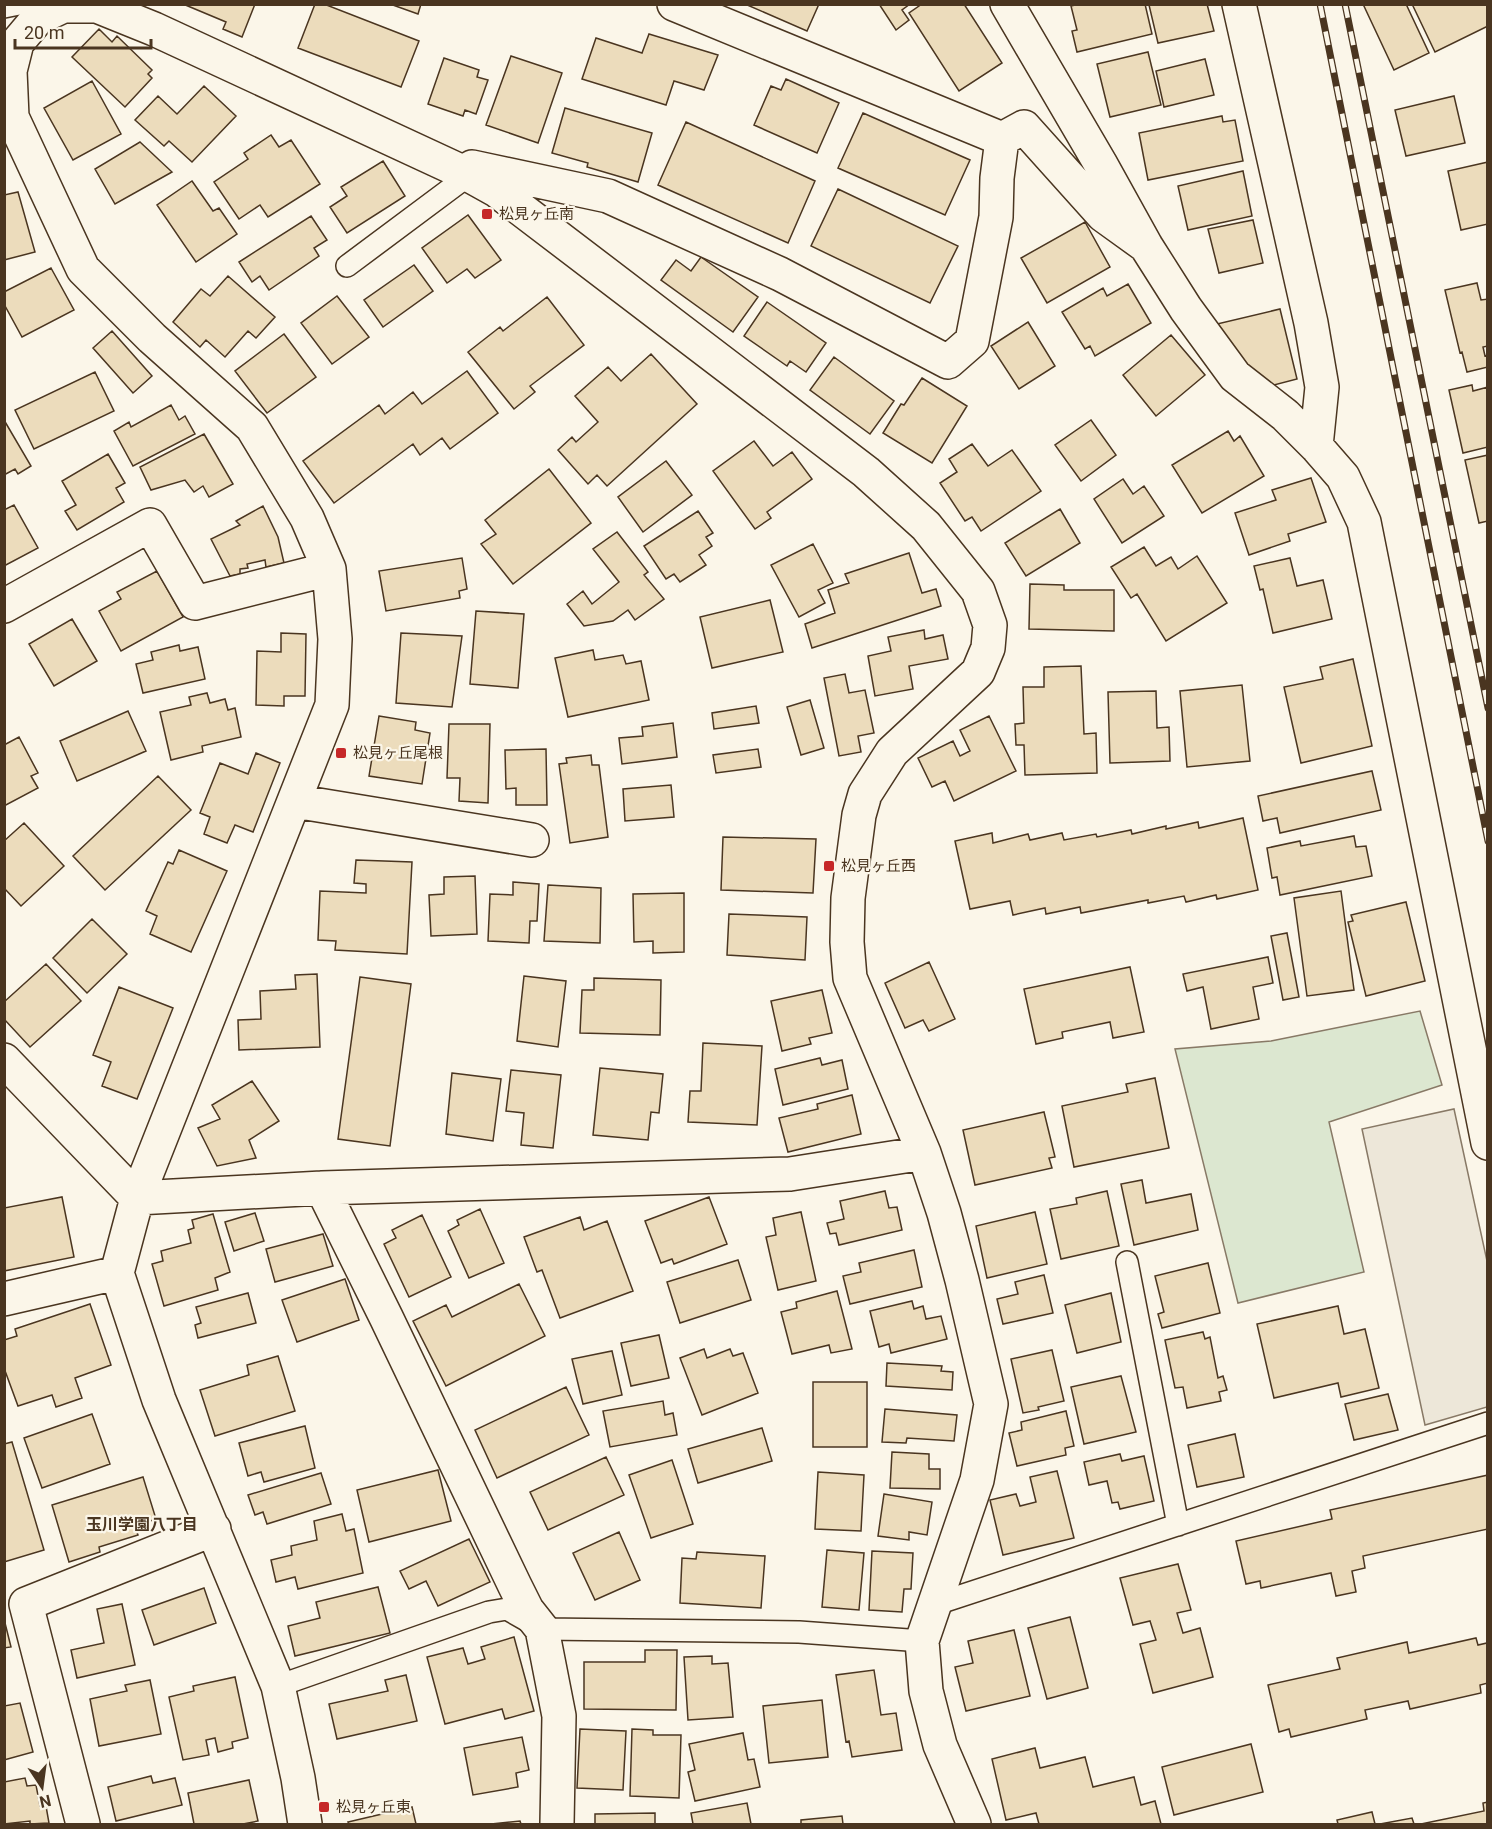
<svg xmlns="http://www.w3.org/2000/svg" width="1492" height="1829" viewBox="0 0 1492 1829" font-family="Roboto,'Noto Sans JP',sans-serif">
	<rect width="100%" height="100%" fill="#fbf6e9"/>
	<path fill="#dce7d0" stroke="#887966" stroke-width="1.5" d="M1420 1011 1442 1085 1329 1122 1364 1272 1238 1303 1175 1049 1271 1041Z"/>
	<path fill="#ede7d9" stroke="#887966" stroke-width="1.5" d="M1454 1109 1487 1261V1407L1425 1425 1362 1129Z"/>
	<path fill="#ecdcbc" stroke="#4a3520" stroke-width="1.5" d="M183 4H255L242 37 223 29 226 22Z
		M315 4H324L419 41 401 87 298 48Z
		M390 4H421L418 14Z
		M745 4H819L807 31Z
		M879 4H910L902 10 909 20 896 30Z
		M922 4H964L1002 63 959 91 909 13Z
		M1079 4H1145L1152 34 1077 52 1072 31 1077 30 1071 6Z
		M1207 4 1214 31 1158 43 1149 5Z
		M1363 4H1406L1429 53 1394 70Z
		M1416 4H1488V26L1435 52 1413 6Z
		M99 29 112 42 117 36 152 70 148 74 152 78 125 107 72 57Z
		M649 34 718 55 704 90 674 81 666 105 582 79 596 38 642 53Z
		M1148 52 1161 105 1110 117 1097 64Z
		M511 56 562 73 538 143 486 125Z
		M444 58 479 70 477 77 488 80 476 114 465 110 463 116 428 104Z
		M1205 59 1214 95 1164 107 1156 71Z
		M786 79 839 103 817 153 754 125 771 86 781 90Z
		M92 81 121 134 73 160 44 108Z
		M204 86 236 116 192 162 169 141 164 146 135 120 158 96 177 114Z
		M1454 96 1465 143 1406 156 1395 110Z
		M565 108 652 133 638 182 587 167 588 163 552 153Z
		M863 113 970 160 945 215 838 168Z
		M1222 116 1223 122 1235 120 1243 161 1148 180 1139 133Z
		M686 122 815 181 788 243 658 185Z
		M271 135 279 147 291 140 320 184 268 217 260 205 239 219 214 182 248 159 244 153Z
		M140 142 172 172 115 204 95 169Z
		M383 161 405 196 347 233 330 207 347 196 341 187Z
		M1488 162V224L1461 230 1448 171Z
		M1243 171 1252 216 1188 230 1178 186Z
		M192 181 213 211 219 208 237 234 196 262 157 205Z
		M838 189 958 246 930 303 811 246Z
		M18 192 35 252 4 260V195Z
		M468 215 501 260 475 278 467 269 447 283 422 248Z
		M311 216 327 240 314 248 319 256 269 290 260 276 252 282 239 262Z
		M1253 220 1263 263 1219 273 1208 229Z
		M1085 222 1110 267 1047 303 1021 258Z
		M701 257 758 297 733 332 661 280 676 260 691 271Z
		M414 265 433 291 383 327 364 300Z
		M51 268 74 310 22 337 4 304V292Z
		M228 276 275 317 256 338 248 331 225 357 206 340 200 347 173 322 201 289 210 296Z
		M1477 283 1481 300 1488 299V346L1483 347 1485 356 1488 355V367L1467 372 1462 352 1460 353 1445 290Z
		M1128 284 1151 323 1095 356 1090 346 1085 349 1062 312 1103 288 1107 296Z
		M337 296 369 337 332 364 301 323Z
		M547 297 584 345 530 386 535 392 514 409 468 352 500 327 503 331Z
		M767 302 826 343 806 372 790 361 787 366 744 336Z
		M1280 309 1297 379 1266 387 1232 362 1217 324Z
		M1028 322 1055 366 1019 389 991 346Z
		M112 331 152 376 133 393 93 348Z
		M284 334 316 377 267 413 235 371Z
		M1171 335 1205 375 1156 416 1123 375Z
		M651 354 697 404 607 486 597 475 588 484 558 450 572 437 576 442 598 422 575 396 608 367 621 381Z
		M834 357 894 401 870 434 810 390Z
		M467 371 498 413 450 449 442 438 420 455 413 444 334 503 303 461 379 405 385 414 413 392 422 404Z
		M95 372 114 411 34 449 15 410Z
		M922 378 967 406 932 463 883 433 901 404 904 405Z
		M1472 385 1473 391 1488 387V447L1463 453 1449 390Z
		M171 405 179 420 185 416 195 434 133 466 114 431 129 422 131 427Z
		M4 420 31 466 18 474 15 469 4 475Z
		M1091 420 1116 455 1081 481 1055 445Z
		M1228 431 1234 441 1240 436 1264 476 1202 513 1172 465Z
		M204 434 233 484 209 497 203 486 194 492 185 480 151 490 140 467Z
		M754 441 773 466 792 452 812 479 767 512 771 518 755 529 713 471Z
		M972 444 988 466 1012 450 1041 491 981 531 972 517 965 521 940 483 957 472 949 459Z
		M108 454 125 483 116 488 124 502 77 530 65 511 76 505 62 481Z
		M1488 455V521L1479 523 1465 460Z
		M666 461 692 495 643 532 618 497Z
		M549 469 591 523 513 584 481 544 496 534 485 520Z
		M1311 478 1326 522 1288 534 1290 541 1249 555 1235 513 1276 500 1272 490Z
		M1123 479 1133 494 1144 486 1164 516 1122 543 1094 499Z
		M14 505 38 548 4 566V510Z
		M263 506 278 537 284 563 266 567 265 560 247 564 248 568 240 569V574L230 576 211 539 240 525 236 521Z
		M1060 509 1080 543 1026 576 1005 543Z
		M698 511 713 533 706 537 712 546 699 555 706 565 680 582 674 574 666 579 644 546Z
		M617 532 648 572 644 575 664 599 635 620 628 610 613 621 584 626 567 604 583 591 592 604 619 582 593 549Z
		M813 544 833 583 818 590 825 603 799 617 771 565Z
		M1144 547 1156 566 1171 557 1178 569 1197 556 1227 603 1166 641 1137 594 1131 598 1111 567Z
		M909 553 922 593 936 589 941 606 812 648 805 624 835 613 828 590 849 583 845 574Z
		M462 558 467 589 459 591 460 598 386 611 379 571Z
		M1290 558 1297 586 1323 580 1332 619 1273 633 1263 589 1260 590 1254 566Z
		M157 571 183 617 121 651 99 611 121 599 117 592Z
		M1030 584 1064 585V590H1114V631L1029 629Z
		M770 600 783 652 712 668 700 617Z
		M476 611 524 614 518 688 470 684Z
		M72 619 97 661 54 686 29 644Z
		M924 630 925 639 943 635 948 659 909 666 913 689 875 696 868 656 891 651 888 637Z
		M281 633 306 634 305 696H284V706L256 705 257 651 281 652Z
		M401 633 462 636 452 707 396 703Z
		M179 645 180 651 198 647 205 679 143 693 136 664 153 660 151 652Z
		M593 650 595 660 623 655 626 664 641 661 649 700 568 717 555 658Z
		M1353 659 1372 746 1301 763 1284 687 1323 679 1320 667Z
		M1081 666 1084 734 1096 733 1097 773 1025 775 1024 745H1016L1015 724 1024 723 1023 687H1044V667Z
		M845 674 849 693 865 690 874 733 858 736 861 752 839 756 824 678Z
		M1242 685 1250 761 1187 767 1180 691Z
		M1156 691 1157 728 1169 727 1170 761 1110 763 1108 692Z
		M207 693 210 703 225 699 228 710 235 708 241 737 202 746 203 752 171 760 160 712 191 705 189 697Z
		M810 700 824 748 801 755 787 707Z
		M756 706 759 723 714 729 712 713Z
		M128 711 146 751 77 781 60 741Z
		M379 716 416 722 415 730 430 733 422 784 369 776Z
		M989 716 1016 771 954 801 945 781 932 787 918 758 953 741 960 756 970 751 960 730Z
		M673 723 677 757 622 764 619 738 643 736 642 727Z
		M449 724H490L488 803 459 801 460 778H447Z
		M19 737 38 773 31 776 38 788 4 806V745Z
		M546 749 547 805H516V788L506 789 505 750Z
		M758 749 761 767 716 773 713 755Z
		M256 753 280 763 253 832 235 825 227 843 204 834 210 817 200 813 220 763 248 774Z
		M591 755 592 765H599L608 837 570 843 559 764 567 763 566 758Z
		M1372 771 1381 810 1280 833 1277 818 1263 821 1258 796Z
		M158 776 191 810 105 890 73 856Z
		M671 785 674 817 625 821 623 789Z
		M1243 818 1258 890 1217 899 1216 895 1186 902 1184 896 1148 903V900L1081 913 1080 907 1046 914 1045 908 1013 915 1010 901 970 909 955 841 992 833 993 843 1028 834 1030 840 1062 833 1064 840 1096 834 1097 837 1131 830 1132 834 1166 826V829L1198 822 1199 828Z
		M24 823 64 866 21 906 4 888V841Z
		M1354 836 1356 847 1366 846 1372 876 1280 895 1277 877 1272 878 1267 848 1300 841 1301 846Z
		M723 837 816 839 813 893 721 890Z
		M179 850 227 871 191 952 150 934 157 916 146 911 168 862 173 864Z
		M356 860 412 862 407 954 335 950 336 941 318 940 320 891 366 893V884L354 883Z
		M475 876 477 934 431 936 429 895 444 894V877Z
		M513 882 539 884 537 921H530L529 943 488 941 490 894 513 895Z
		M548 885 601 888 600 943 544 941Z
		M1341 891 1354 990 1307 996 1294 898Z
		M684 893V952L653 953V941L634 942 633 894Z
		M1406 902 1425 981 1366 996 1348 922 1353 921 1351 915Z
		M729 914 807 917 805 960 727 955Z
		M92 919 127 954 87 993 53 958Z
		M1287 933 1299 997 1283 1000 1271 936Z
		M1268 957 1273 983 1253 987 1259 1019 1211 1029 1203 987 1187 991 1183 974Z
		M929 962 955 1019 929 1031 923 1020 905 1028 885 983Z
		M46 964 81 1001 30 1047 4 1019V1002Z
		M1130 967 1144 1032 1113 1038 1110 1022 1062 1032 1063 1038 1036 1044 1024 989Z
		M317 974 320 1047 239 1050 238 1020 261 1019 260 991 296 989 295 975Z
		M524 976 566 981 558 1047 517 1041Z
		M360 977 411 984 390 1146 338 1139Z
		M594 978 661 980 660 1035 580 1033 582 990H594Z
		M119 987 173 1008 137 1099 102 1086 111 1062 93 1055Z
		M822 990 832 1033 809 1038 811 1044 782 1051 771 1001Z
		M703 1043 762 1046 757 1125 688 1122 690 1091H701Z
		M820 1058 822 1065 842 1060 848 1089 783 1105 775 1069Z
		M600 1068 663 1074 659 1113 651 1112 648 1140 593 1135Z
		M511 1070 561 1075 553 1148 521 1145 524 1113 506 1111Z
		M452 1073 501 1079 493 1141 446 1134Z
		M1155 1078 1169 1148 1074 1167 1062 1106 1128 1092 1126 1084Z
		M252 1081 279 1121 249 1140 256 1158 217 1166 198 1128 220 1119 212 1105Z
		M852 1095 861 1134 788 1152 779 1118 818 1109 817 1104Z
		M1044 1112 1055 1157 1049 1158 1052 1168 975 1185 963 1130Z
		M1142 1180 1146 1203 1191 1194 1198 1230 1134 1245 1121 1184Z
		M885 1191 889 1208 897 1207 902 1230 839 1245 836 1233 830 1234 827 1223 844 1219 840 1201Z
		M1107 1191 1119 1246 1061 1259 1050 1209 1077 1204 1076 1198Z
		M62 1197 74 1257 4 1271V1208Z
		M709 1197 727 1244 674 1264 672 1259 661 1263 645 1221Z
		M480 1209 504 1263 469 1278 448 1231 459 1225 457 1220Z
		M801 1212 816 1281 778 1290 766 1237 776 1235 773 1218Z
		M1035 1212 1047 1264 987 1278 976 1226Z
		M255 1213 264 1241 234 1251 225 1222Z
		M213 1214 230 1272 215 1278 218 1290 164 1306 152 1264 163 1261 161 1251 191 1243 188 1230 194 1228 192 1220Z
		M422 1215 451 1277 409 1297 384 1244 396 1238 392 1230Z
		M580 1217 584 1230 607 1221 633 1291 560 1318 542 1270 537 1272 524 1237Z
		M323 1234 333 1266 275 1282 266 1249Z
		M914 1250 922 1287 850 1304 843 1276 861 1272 859 1263Z
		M738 1260 751 1300 680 1323 667 1282Z
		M1208 1263 1220 1313 1162 1328 1158 1314 1164 1312 1155 1276Z
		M1044 1275 1053 1313 1003 1324 997 1299 1018 1294 1015 1282Z
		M345 1279 359 1320 297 1342 282 1300Z
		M519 1284 545 1336 446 1386 413 1321 446 1305 452 1317Z
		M837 1291 852 1349 831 1353 829 1345 792 1354 781 1312 797 1308 796 1302Z
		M248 1293 256 1323 198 1338 195 1325 201 1323 196 1307Z
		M1111 1293 1121 1342 1077 1353 1065 1305Z
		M912 1301 914 1309 923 1306 926 1319 941 1316 947 1339 891 1353 889 1344 879 1347 870 1311Z
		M90 1304 111 1365 75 1378 82 1398 56 1407 52 1395 18 1406 4 1368V1340L17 1336 15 1329Z
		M1338 1306 1344 1334 1365 1329 1379 1388 1341 1397 1338 1383 1274 1398 1257 1324Z
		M1203 1332 1205 1339 1210 1337 1218 1378 1223 1376 1227 1390 1219 1392 1221 1401 1187 1408 1183 1387 1175 1388 1165 1340Z
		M659 1335 669 1378 631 1386 621 1343Z
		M704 1349 707 1358 730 1349 733 1356 743 1353 758 1393 702 1415 680 1358Z
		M1052 1350 1064 1401 1038 1407 1039 1410 1023 1413 1011 1359Z
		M612 1351 622 1395 583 1404 572 1359Z
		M278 1356 295 1411 215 1436 200 1390 249 1375 247 1365Z
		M887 1363 942 1366 941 1371 953 1372 952 1390 886 1386Z
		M1121 1376 1136 1432 1084 1444 1071 1387Z
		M813 1382H867V1447H813Z
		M566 1387 589 1435 497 1478 475 1430Z
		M1388 1394 1398 1430 1354 1440 1345 1404Z
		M663 1401 665 1415 673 1413 677 1435 610 1447 603 1411Z
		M885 1409 957 1415 954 1441 907 1438 906 1443 882 1442Z
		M1066 1411 1074 1446 1065 1448 1066 1455 1017 1466 1009 1433 1022 1430 1021 1422Z
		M92 1414 110 1464 42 1488 24 1438Z
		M305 1426 315 1468 264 1482 261 1472 248 1476 239 1443Z
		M762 1428 772 1461 698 1483 688 1449Z
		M1235 1434 1244 1477 1197 1487 1188 1445Z
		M12 1442 44 1550 4 1562V1444Z
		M892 1452 929 1454V1469H940V1489L890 1488Z
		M1120 1454 1122 1461 1144 1456 1154 1501 1120 1509 1118 1502 1112 1503 1107 1481 1089 1485 1084 1462Z
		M606 1457 624 1495 548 1530 530 1492Z
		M672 1460 693 1524 651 1538 629 1475Z
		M438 1470 451 1521 369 1542 357 1490Z
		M1057 1471 1074 1538 1003 1555 990 1500 1016 1494 1020 1506 1036 1502 1030 1477Z
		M818 1472 864 1475 861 1531 815 1529Z
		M321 1473 331 1504 267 1524 263 1512 255 1515 248 1495Z
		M1488 1475V1529L1363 1556 1365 1568 1352 1571 1356 1592 1336 1596 1331 1573 1261 1588 1260 1581 1246 1584 1236 1541 1332 1519 1330 1510Z
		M143 1477 156 1519 135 1526 138 1535 99 1547 100 1552 69 1562 52 1505Z
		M884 1494 932 1502 927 1535 909 1532V1540L878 1536Z
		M342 1514 346 1531 354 1529 363 1573 298 1589 295 1577 276 1582 271 1560 292 1555 291 1546 317 1540 314 1521Z
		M619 1532 640 1580 595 1600 573 1553Z
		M469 1539 490 1582 438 1606 426 1581 409 1589 400 1571Z
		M827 1550 864 1553 859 1610 822 1607Z
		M872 1551 913 1553 911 1589H904L902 1612 869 1610Z
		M697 1552 765 1556 761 1608 680 1603 682 1558 696 1559Z
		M1178 1564 1191 1610 1177 1613 1183 1633 1200 1628 1213 1677 1153 1693 1140 1644 1156 1640 1150 1621 1133 1625 1120 1578Z
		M378 1587 390 1633 295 1656 288 1626 320 1618 316 1602Z
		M204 1588 216 1623 154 1645 142 1610Z
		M122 1604 135 1665 77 1678 71 1650 104 1643 97 1609Z
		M1070 1617 1088 1688 1047 1699 1028 1628Z
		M4 1619 11 1647 4 1648Z
		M1014 1630 1030 1696 966 1711 955 1667 973 1663 968 1641Z
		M514 1637 534 1711 505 1719 502 1709 445 1724 427 1657 463 1648 468 1664 485 1659 481 1647Z
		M1476 1638 1478 1645 1487 1643 1488 1647V1683L1480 1685 1481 1693 1410 1709 1408 1701 1365 1710 1367 1719 1291 1737 1289 1729 1279 1732 1268 1685 1340 1669 1337 1658 1407 1642 1409 1653Z
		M645 1650H677L676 1710 584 1709V1662H645Z
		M712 1656V1664L728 1663 733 1717 688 1720 684 1657Z
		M874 1670 881 1715 896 1713 902 1750 852 1757 849 1741 846 1742 836 1675Z
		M406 1675 417 1721 337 1739 329 1704 388 1691 385 1680Z
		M235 1677 248 1738 232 1742 233 1748 218 1752 215 1738 206 1740 209 1755 183 1760 169 1697 194 1691 193 1686Z
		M150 1680 161 1734 99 1746 90 1699 127 1691 125 1685Z
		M822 1700 828 1757 769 1763 763 1706Z
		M20 1703 33 1752 4 1760V1706Z
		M580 1729 626 1731 623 1790 577 1788Z
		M632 1729 653 1730V1735H681L679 1798 630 1796Z
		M743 1733 748 1760 754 1759 760 1787 695 1801 688 1772 695 1770 689 1744Z
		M522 1737 529 1770 516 1773 518 1787 473 1795 464 1748Z
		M1251 1744 1263 1792 1174 1815 1162 1767Z
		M1035 1748 1040 1768 1085 1757 1093 1787 1134 1777 1141 1805 1155 1801 1161 1824H1039L1036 1813 1006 1820 992 1759Z
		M151 1776 153 1783 175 1778 182 1805 116 1821 108 1787Z
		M25 1778 27 1786 36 1785 40 1806H46L49 1823 30 1824V1821L4 1824V1782Z
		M249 1780 258 1821 243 1824H194L188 1793Z
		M1488 1802V1824H1421L1484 1811 1483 1803Z
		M747 1803 751 1824H693L691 1813Z
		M412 1807 416 1824H349L348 1822Z
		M1372 1812 1375 1824H1338L1337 1820Z
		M655 1813V1824H595V1814Z
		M842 1816 843 1824H801V1820Z
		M1412 1818 1414 1824H1380Z
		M520 1821 521 1824H491Z"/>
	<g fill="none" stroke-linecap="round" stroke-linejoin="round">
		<defs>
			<path id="service" d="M4 7 19 4
				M347 266 469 175
				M1127 1262 1178 1525
				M933 1605 1488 1423
				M278 1686 489 1612 507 1609 542 1629 799 1632 922 1641"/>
			<path id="minor" d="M674 4 1002 139 1024 127 1103 215 1146 246
				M1007 4 1100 163 1146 246 1186 309 1235 376 1285 415 1316 446
				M1239 4 1311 323 1322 387 1316 446 1343 477 1364 522 1488 1143
				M472 167 608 196 780 274 948 362 972 341 996 217 997 178 1002 139
				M4 606 150 525 195 603 329 569
				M294 801 532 840
				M4 1060 137 1198 322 1188 790 1174 924 1153
				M322 1188 386 1317 515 1586 527 1610 542 1629 559 1716 557 1824
				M4 1299 117 1273
				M83 1824 26 1604 214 1529
				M305 1824 298 1778 278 1686 159 1400 117 1273 137 1198 332 705 335 639 329 569 307 518 252 427 152 338 83 269 12 117 10 71 17 43 38 18 63 6H97L154 29 469 175 496 190 866 472 926 526 978 591 990 625 988 648 978 672 892 752 865 794 859 815 848 898 847 942 850 978 924 1153 944 1213 962 1280 991 1404 977 1480 922 1641 926 1691 940 1745 974 1824"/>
		</defs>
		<use href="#service" stroke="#4a3520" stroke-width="24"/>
		<use href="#minor" stroke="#4a3520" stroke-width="36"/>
		<use href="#service" stroke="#fbf6e9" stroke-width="21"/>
		<use href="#minor" stroke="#fbf6e9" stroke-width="33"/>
		<defs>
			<path id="rail" d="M1320 4 1488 841
				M1345 4 1488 708"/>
		</defs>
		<use href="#rail" stroke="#4a3520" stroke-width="7"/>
		<use href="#rail" stroke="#fbf6e9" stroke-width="4.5" stroke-dasharray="14" stroke-linecap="butt"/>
	</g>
	<g fill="#c62828" stroke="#fbf6e9" stroke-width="2">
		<rect x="481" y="208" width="12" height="12" rx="3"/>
		<rect x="335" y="747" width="12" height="12" rx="3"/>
		<rect x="823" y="860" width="12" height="12" rx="3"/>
		<rect x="318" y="1801" width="12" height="12" rx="3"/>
	</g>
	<g text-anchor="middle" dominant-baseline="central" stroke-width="4.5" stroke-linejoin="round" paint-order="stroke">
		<g font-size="15" fill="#4a3520" stroke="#fbf6e9" text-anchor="start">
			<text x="499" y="214">松見ヶ丘南</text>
			<text x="353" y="753">松見ヶ丘尾根</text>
			<text x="841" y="866">松見ヶ丘西</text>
			<text x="336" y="1807">松見ヶ丘東</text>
		</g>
		<g font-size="16" font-weight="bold" fill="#4a3520" stroke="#fbf6e9">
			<text x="142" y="1524">玉川学園八丁目</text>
		</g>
	</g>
	<rect width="1492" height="1829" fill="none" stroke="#4a3520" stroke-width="12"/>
	<g transform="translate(42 1787) rotate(167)" stroke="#fbf6e9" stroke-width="4.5" paint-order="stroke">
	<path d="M0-4.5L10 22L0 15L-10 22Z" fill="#4a3520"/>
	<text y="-9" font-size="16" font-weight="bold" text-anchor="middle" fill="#4a3520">N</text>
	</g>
	<path d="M15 39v9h136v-9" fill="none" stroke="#4a3520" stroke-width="3"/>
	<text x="24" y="39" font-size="18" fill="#4a3520" stroke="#fbf6e9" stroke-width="4.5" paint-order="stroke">20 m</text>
</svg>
